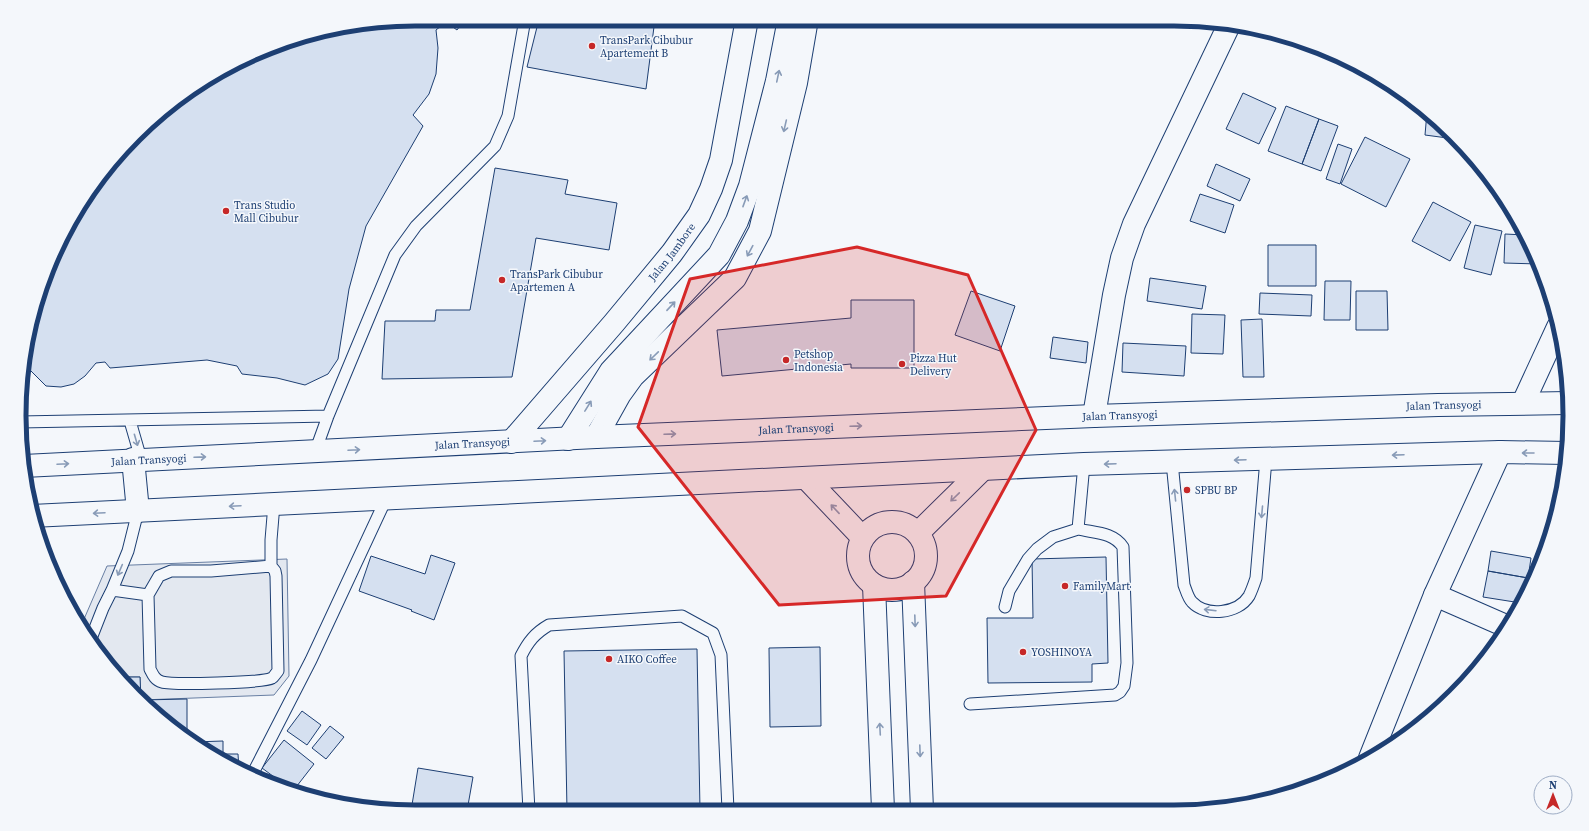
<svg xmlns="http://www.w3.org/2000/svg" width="1589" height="831" viewBox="0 0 1589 831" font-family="'Source Serif 4',serif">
	<rect width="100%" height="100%" fill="#f4f7fb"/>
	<path fill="#e3e8f0" stroke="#687fa3" d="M287 559 289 676 274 695 141 700 140 677H120L86 636 81 626 107 566Z"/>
	<path fill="#d5e0f0" stroke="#1d3f73" d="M416 19H465L457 30 446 22 436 30 438 48 436 74 429 94 413 115 423 126 366 226 349 289 338 359 328 374 305 385 277 378 242 374 237 366 207 360 110 368 105 362 96 363 85 376 74 384 61 387 46 386 29 369 22 376 32 313 49 264 86 195 118 154 174 101 217 72 288 40 338 27Z
		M539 19H574L601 25 602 19H655L646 89 527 67Z
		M1192 20H1199L1226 24 1222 33Z
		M1243 93 1276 108 1259 144 1226 129Z
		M1286 106 1319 119 1302 164 1268 151Z
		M1427 112 1455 139 1425 135Z
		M1319 119 1338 126 1321 171 1302 164Z
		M1365 137 1410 159 1386 207 1341 184Z
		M1338 144 1352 149 1340 184 1326 179Z
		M1216 164 1250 179 1240 201 1207 186Z
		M495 168 568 180 565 194 617 203 609 250 536 238 512 377 382 379 385 321H435L436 310H470Z
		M1200 194 1234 205 1225 233 1190 221Z
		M1433 202 1471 222 1450 261 1412 241Z
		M1475 225 1502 231 1491 275 1464 268Z
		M1505 234 1525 235 1538 264 1504 263Z
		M1268 245H1316V286H1268Z
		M1150 278 1206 286 1202 309 1147 301Z
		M1325 281H1351L1350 320H1324Z
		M971 291 1015 306 1000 351 955 335Z
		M1356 291H1387L1388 330H1356Z
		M1260 293 1312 295 1311 316 1259 314Z
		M851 300H914V368H851V364L722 376 717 330 851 318Z
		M1192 314 1225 315 1223 354 1191 353Z
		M1262 319 1264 377H1243L1241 320Z
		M1053 337 1088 342 1086 363 1050 358Z
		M1123 343 1186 346 1184 376 1122 372Z
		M1491 551 1531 558 1528 578 1488 571Z
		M431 555 455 563 434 620 411 611 412 610 359 591 371 556 425 574Z
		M1106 557 1108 663 1092 664V682L988 683 987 618H1033L1032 559Z
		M1488 571 1528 578 1525 597 1521 603 1483 597Z
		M820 647 821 726 770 727 769 648Z
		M697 649 700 810 567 811 564 651Z
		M120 677H140L141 700 187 699V738L174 730 135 696Z
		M302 711 321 725 307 745 287 731Z
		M330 726 344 737 326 759 312 748Z
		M284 740 314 764 293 791 262 768Z
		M223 741V754H238L239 770 193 742Z
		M418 768 473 777 467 811H411Z"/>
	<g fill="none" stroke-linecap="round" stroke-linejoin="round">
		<defs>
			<path id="lane" d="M130 421 141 459
				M20 422 328 416
				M315 452 328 416 395 255 416 226 495 146 508 116 525 19
				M1172 462 1184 585C1186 590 1188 598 1192 602 1206 617 1238 614 1249 596 1252 590 1254 584 1256 578L1266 459
				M271 566V540L274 504
				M112 590 148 595 159 576 171 571H211L271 566 275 571 276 576 278 671C276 673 274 677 272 678 263 683 172 685 162 682 155 680 153 675 150 669L148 595
				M1005 607 1009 591 1028 559 1037 549 1053 537 1078 529
				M90 641 103 608 112 590 128 551 138 511
				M970 704 1115 695 1120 692 1124 686 1127 663 1123 547C1113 532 1095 533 1078 529L1084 464
				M252 775 311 660 386 499
				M529 811 521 656C528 642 535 633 549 625L682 616 713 633 721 655 728 810"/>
			<g id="street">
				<path d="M1523 403 1558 327"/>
				<path d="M1094 416 1114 295 1122 258 1134 224 1229 25"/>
				<path d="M596 437 620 394 633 376 735 278 760 231 796 83 807 19"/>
				<path d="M568 439 611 371 719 255 737 221 750 186 777 81 789 19"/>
				<path id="s1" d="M511 442 614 323 672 253 699 215 711 189 721 160 747 19"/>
				<path d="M806 478 862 537"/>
				<circle cx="892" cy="556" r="34"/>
				<path d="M918 533 983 469"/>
				<path d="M913 582 922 810"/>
				<path d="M874 585 883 810"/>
				<path d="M1435 595 1506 626"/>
				<path d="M1370 758 1435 595 1500 452"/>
			</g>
			<g id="highway">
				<path d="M133 459 138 511"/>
				<path id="s2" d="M24 466 596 437 1094 416 1438 405 1568 403"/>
				<path d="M32 516 1084 464 1500 452 1567 453"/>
			</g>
		</defs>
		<use href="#lane" stroke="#1d3f73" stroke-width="13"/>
		<use href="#street" stroke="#1d3f73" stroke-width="24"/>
		<use href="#highway" stroke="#1d3f73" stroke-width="24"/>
		<use href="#lane" stroke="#f4f7fb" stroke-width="11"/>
		<use href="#street" stroke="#f4f7fb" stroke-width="22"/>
		<use href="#highway" stroke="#f4f7fb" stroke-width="22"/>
	</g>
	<defs><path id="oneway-shaft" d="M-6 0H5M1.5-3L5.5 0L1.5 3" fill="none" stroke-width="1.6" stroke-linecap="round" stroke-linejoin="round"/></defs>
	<g stroke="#889bb7">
		<use href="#oneway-shaft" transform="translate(778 76) rotate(-78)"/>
		<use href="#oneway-shaft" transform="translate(785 126) rotate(103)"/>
		<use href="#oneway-shaft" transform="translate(745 201) rotate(-70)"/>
		<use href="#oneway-shaft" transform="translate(750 251) rotate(118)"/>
		<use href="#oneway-shaft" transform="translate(671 306) rotate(-47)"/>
		<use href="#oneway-shaft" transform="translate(654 356) rotate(136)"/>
		<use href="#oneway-shaft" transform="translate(588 406) rotate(-58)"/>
		<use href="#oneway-shaft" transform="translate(856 426) rotate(-2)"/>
		<use href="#oneway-shaft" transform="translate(670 434) rotate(-2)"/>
		<use href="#oneway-shaft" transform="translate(136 440) rotate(74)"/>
		<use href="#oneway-shaft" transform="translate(540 441) rotate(-3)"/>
		<use href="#oneway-shaft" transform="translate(354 450) rotate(-3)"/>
		<use href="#oneway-shaft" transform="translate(1528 453) rotate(-180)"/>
		<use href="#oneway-shaft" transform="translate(1398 455) rotate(178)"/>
		<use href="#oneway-shaft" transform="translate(200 457) rotate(-2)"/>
		<use href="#oneway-shaft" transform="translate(1240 460) rotate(178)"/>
		<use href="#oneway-shaft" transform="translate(63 464) rotate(-3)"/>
		<use href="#oneway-shaft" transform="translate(1110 464) rotate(178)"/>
		<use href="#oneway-shaft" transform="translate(1175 495) rotate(-96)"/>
		<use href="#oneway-shaft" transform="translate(955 497) rotate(136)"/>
		<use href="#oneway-shaft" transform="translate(235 506) rotate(177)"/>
		<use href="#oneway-shaft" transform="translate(835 509) rotate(-133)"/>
		<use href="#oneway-shaft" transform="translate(1262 512) rotate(95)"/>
		<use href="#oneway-shaft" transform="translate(99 513) rotate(177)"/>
		<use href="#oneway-shaft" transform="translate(120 570) rotate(113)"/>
		<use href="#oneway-shaft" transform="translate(1210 610) rotate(-173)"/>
		<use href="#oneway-shaft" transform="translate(915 621) rotate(88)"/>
		<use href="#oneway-shaft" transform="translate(880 729) rotate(-93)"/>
		<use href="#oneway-shaft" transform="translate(920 751) rotate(88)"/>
	</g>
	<path fill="#d62828" fill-opacity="0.2" stroke="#d62828" stroke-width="3" stroke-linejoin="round" d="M857 247 968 275 1036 430 946 596 779 605 638 427 690 279Z"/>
	<g fill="#c62828" stroke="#f4f7fb" stroke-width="1.5">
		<circle cx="592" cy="46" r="4"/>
		<circle cx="226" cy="211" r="4"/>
		<circle cx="502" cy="280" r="4"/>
		<circle cx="786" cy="360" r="4"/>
		<circle cx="902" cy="364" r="4"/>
		<circle cx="1187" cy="490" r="4"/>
		<circle cx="1065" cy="586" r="4"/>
		<circle cx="1023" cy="652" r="4"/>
		<circle cx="609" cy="659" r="4"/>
	</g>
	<g text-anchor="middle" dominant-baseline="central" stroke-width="3" stroke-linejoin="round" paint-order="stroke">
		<g font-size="11" fill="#1d3f73" stroke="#f4f7fb" text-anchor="start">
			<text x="600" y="40">TransPark Cibubur<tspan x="600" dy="13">Apartement B</tspan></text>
			<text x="234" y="205">Trans Studio<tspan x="234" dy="13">Mall Cibubur</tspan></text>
			<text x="510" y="274">TransPark Cibubur<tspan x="510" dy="13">Apartemen A</tspan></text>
			<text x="794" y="354">Petshop<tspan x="794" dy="13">Indonesia</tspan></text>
			<text x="910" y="358">Pizza Hut<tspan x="910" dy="13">Delivery</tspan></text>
			<text x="1195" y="490">SPBU BP</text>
			<text x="1073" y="586">FamilyMart</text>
			<text x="1031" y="652">YOSHINOYA</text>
			<text x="617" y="659">AIKO Coffee</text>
		</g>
		<g font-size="11" fill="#1d3f73" stroke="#f4f7fb">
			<text stroke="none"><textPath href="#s1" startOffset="249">Jalan Jambore</textPath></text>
			<text stroke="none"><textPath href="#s2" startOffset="1421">Jalan Transyogi</textPath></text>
			<text stroke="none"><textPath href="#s2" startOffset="1097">Jalan Transyogi</textPath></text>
			<text stroke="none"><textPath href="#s2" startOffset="773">Jalan Transyogi</textPath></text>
			<text stroke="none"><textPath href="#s2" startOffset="449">Jalan Transyogi</textPath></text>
			<text stroke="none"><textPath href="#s2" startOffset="125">Jalan Transyogi</textPath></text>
		</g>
	</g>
	<path d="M0 0H1589V831H0ZM415 26H1174A389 389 0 0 1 1563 415V416A389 389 0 0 1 1174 805H415A389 389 0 0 1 26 416V415A389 389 0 0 1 415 26Z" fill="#f4f7fb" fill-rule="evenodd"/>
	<path fill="none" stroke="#1d3f73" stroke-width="5" d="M415 26H1174A389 389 0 0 1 1563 415V416A389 389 0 0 1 1174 805H415A389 389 0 0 1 26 416V415A389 389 0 0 1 415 26Z"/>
	<g transform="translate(1553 795)"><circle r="19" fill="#f4f7fb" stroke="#9eadc5"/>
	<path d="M0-3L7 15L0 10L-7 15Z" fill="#c62828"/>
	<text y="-6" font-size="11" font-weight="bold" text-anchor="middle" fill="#1d3f73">N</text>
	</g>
</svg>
